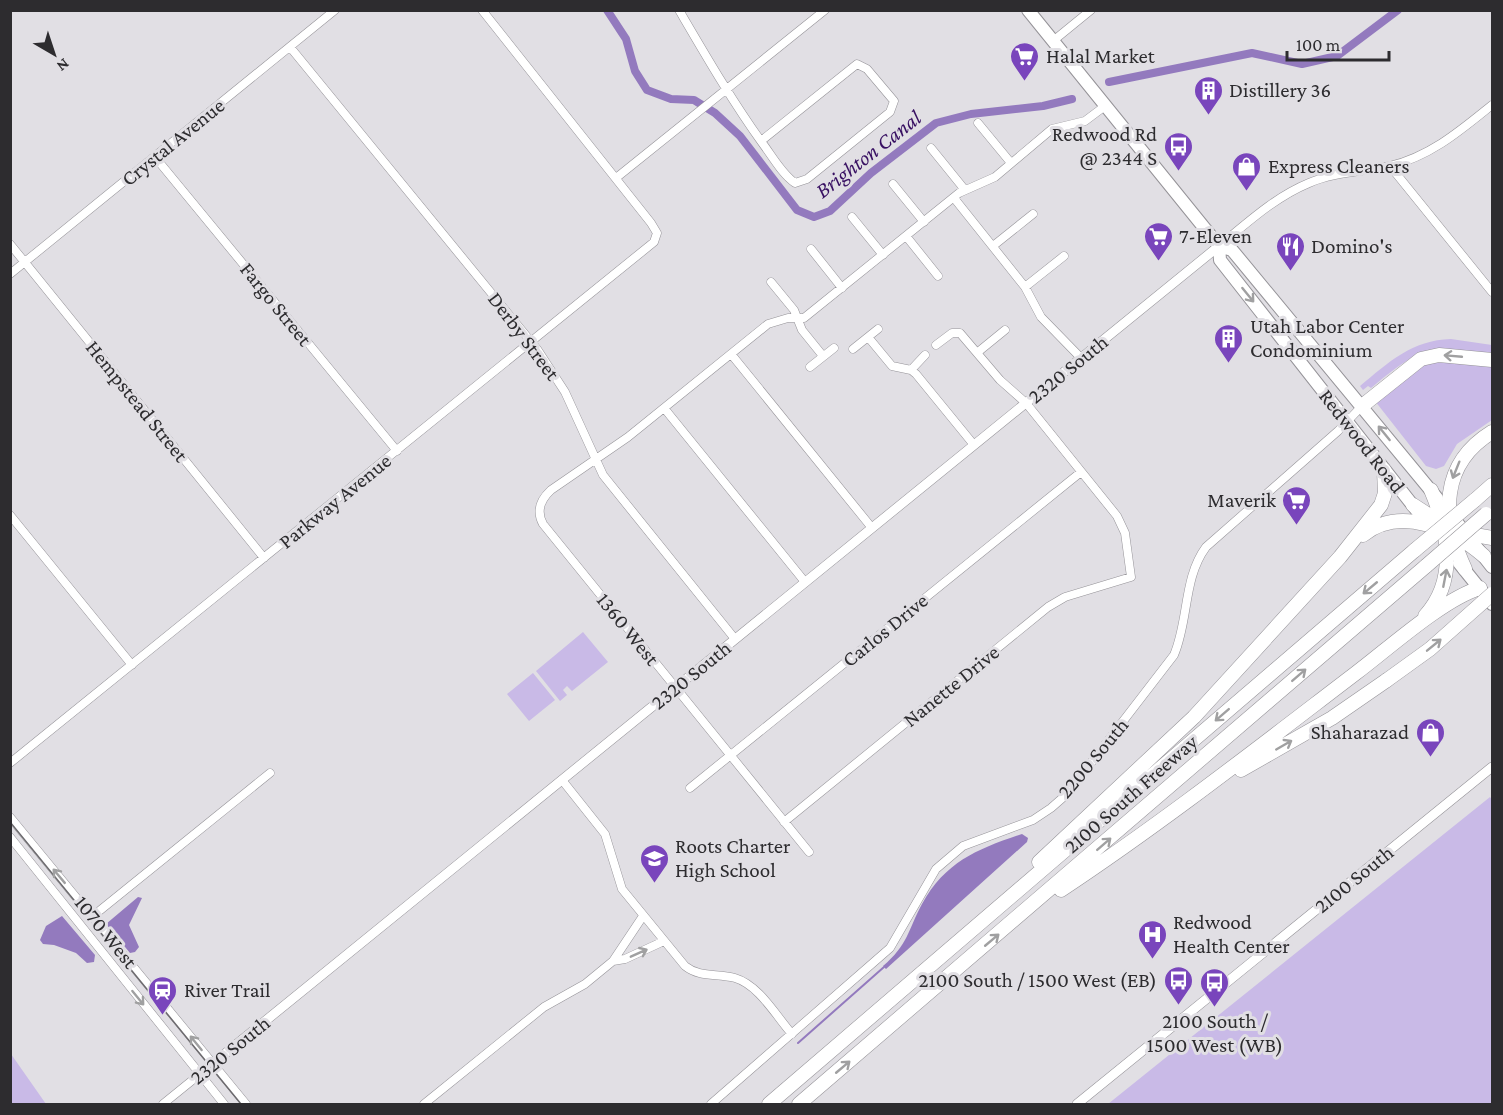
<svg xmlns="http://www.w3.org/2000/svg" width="1503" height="1115" viewBox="0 0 1503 1115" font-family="'Crimson Pro',serif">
	<rect width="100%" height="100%" fill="#e1dfe4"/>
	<path fill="#c9bae7" d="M1451 339 1492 345V354C1426 347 1424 344 1371 388L1368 386 1363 390 1360 386C1389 362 1412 340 1451 339Z
		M1428 361 1492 363V420L1457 444 1444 466 1436 469 1426 466 1375 401Z
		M583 632 608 662 572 691 567 686 563 690 567 695 560 701 536 671Z
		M533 673 555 700 529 721 507 694Z
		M1490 797 1492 800V1104H1108Z
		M11 1054 46 1104H11Z"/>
	<path fill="#937abe" d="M1022 834 1028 838 1027 842 886 969 883 966C908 945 908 930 922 904 946 861 978 849 1022 834Z
		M138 897 142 898 129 925 139 947 135 952 130 953 106 924Z
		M62 916 95 955 94 962 87 963 76 953 54 945 43 944 40 940 46 926Z"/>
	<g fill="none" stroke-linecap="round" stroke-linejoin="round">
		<path stroke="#937abe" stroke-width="2" d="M798 1043 884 967"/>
		<path stroke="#937abe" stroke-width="8" d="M607 10 626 39 635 71 647 90 671 99 694 100 715 113 740 136 797 210 814 217 830 211 871 173 936 123 971 114 1043 106 1072 99
			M1109 82 1252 53 1302 64 1337 56 1398 10"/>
		<defs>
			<path id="minor" d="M679 10C706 56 732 101 763 144 772 156 782 174 795 183L807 179 890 112 894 101 867 69 857 64 761 141
				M1053 41 1091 10
				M290 47 537 349 565 392 603 475 735 639
				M978 123 1011 163
				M931 148 965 190
				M155 157 397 451
				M1390 166 1492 292
				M616 178 825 10
				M893 184 924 222
				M954 198 1025 287 1041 317 1081 358
				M852 217 883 255
				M906 236 938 276
				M10 244 264 558
				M993 246 1033 214
				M1219 246C1247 223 1275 197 1309 183 1335 172 1363 172 1390 166 1431 156 1461 130 1492 105
				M811 249 842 288
				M10 274 335 10
				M771 282 794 310 802 330 823 356
				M1025 287 1064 256
				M868 337 892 366 911 370 916 374 974 445
				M853 349 878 329
				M978 352 1005 330
				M731 354 872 528
				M810 367 834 348
				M911 370 925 355
				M664 408 805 582
				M10 515 132 665
				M10 763 654 242 657 233 651 223 482 10
				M562 780 605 834 622 889 685 966C700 978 717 973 735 978 759 985 776 1016 792 1034
				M690 788 1081 472
				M10 817 246 1104
				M784 822 1048 607 1065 597 1131 577 1125 533 1117 516 1026 403 1000 380 960 333H952L936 345
				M10 837 224 1104
				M809 852 543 524C536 511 540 500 551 490L628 437 768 324 788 318H804L959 193 995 177 1052 129 1085 121 1105 106
				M93 916 270 773
				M613 961 643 916
				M163 1104 200 1074
				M424 1104 544 1007 585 984 613 961 625 959 664 941
				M711 1104 890 948 936 869 963 846 1033 820 1051 808 1067 794 1174 655C1189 620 1183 578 1206 547L1338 431 1362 406"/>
			<path id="tertiary" d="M200 1074 1219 246
				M1077 1104 1492 767"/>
			<path id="primary" d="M1028 10 1219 246 1220 260 1418 512
				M1219 246 1232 250 1437 498
				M1448 511 1492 567
				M1459 563 1492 604"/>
			<path id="motorway" d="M1362 406 1421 359 1439 355 1492 360
				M1475 500 1492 485
				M1413 505 1441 523
				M1458 532 1492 538
				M1363 535C1400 505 1453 529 1484 556
				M1465 569C1441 517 1440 464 1492 432
				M1425 616C1458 580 1448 530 1431 490
				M1241 770 1332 718 1387 680
				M1039 862 1194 717 1340 557 1381 505 1385 493 1384 470
				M1061 890C1162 823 1259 747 1356 673 1388 649 1443 599 1480 588
				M769 1104 1415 550
				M799 1104 1426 566"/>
		</defs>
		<use href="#minor" stroke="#959398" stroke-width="9"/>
		<use href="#tertiary" stroke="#959398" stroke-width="10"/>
		<use href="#primary" stroke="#959398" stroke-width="14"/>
		<use href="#motorway" stroke="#959398" stroke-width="15"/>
		<use href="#minor" stroke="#fff" stroke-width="8"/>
		<use href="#tertiary" stroke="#fff" stroke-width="9"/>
		<use href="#primary" stroke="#fff" stroke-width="12"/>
		<use href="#motorway" stroke="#fff" stroke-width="14"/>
		<path stroke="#6c6a6e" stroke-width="1.5" d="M10 822 241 1104"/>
		<defs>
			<path id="motorway-bridge" d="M1415 550 1475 500
				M1426 566 1486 514
				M1387 680 1430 649 1492 594"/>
		</defs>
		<use href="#motorway-bridge" stroke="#959398" stroke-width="15" stroke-linecap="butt"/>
		<use href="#motorway-bridge" stroke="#fff" stroke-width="14"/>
	</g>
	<defs><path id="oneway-shaft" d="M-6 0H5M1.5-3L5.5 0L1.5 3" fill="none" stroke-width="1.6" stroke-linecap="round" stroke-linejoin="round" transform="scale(1.5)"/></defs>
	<g stroke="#a0a0a1">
		<use href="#oneway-shaft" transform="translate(1248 295) rotate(51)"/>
		<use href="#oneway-shaft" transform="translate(1453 356) rotate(-175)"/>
		<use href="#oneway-shaft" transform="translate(1384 433) rotate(-129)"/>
		<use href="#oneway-shaft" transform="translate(1456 470) rotate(112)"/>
		<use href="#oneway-shaft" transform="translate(1445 578) rotate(-79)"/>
		<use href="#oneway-shaft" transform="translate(1370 588) rotate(140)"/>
		<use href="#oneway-shaft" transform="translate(1434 645) rotate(-39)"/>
		<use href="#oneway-shaft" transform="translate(1299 675) rotate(-41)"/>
		<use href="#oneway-shaft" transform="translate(1222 715) rotate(139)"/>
		<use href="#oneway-shaft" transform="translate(1284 745) rotate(-30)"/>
		<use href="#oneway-shaft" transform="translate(1104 844) rotate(-41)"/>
		<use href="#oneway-shaft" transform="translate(59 876) rotate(-130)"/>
		<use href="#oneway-shaft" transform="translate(992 940) rotate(-40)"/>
		<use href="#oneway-shaft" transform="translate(639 953) rotate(-24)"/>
		<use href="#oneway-shaft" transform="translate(138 998) rotate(51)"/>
		<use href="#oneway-shaft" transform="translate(196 1043) rotate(-129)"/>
		<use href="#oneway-shaft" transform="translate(843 1067) rotate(-40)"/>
	</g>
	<defs>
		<symbol id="supermarket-pin" viewBox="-11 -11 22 30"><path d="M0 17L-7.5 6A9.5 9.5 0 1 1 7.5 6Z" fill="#7945bc" stroke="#e1dfe4"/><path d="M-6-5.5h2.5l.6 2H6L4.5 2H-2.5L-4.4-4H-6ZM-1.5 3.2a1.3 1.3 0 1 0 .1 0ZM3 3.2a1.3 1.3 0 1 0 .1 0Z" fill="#fff"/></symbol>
		<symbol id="building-pin" viewBox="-11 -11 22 30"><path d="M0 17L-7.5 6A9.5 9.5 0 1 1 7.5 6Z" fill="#7945bc" stroke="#e1dfe4"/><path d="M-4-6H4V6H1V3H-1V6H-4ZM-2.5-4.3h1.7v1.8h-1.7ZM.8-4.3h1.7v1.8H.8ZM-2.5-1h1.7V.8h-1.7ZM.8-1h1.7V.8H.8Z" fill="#fff"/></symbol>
		<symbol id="bus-pin" viewBox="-11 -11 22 30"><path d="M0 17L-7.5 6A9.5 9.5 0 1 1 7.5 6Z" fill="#7945bc" stroke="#e1dfe4"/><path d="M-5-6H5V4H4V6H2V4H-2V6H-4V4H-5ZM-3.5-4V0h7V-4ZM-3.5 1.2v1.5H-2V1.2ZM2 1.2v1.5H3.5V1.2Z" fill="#fff"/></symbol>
		<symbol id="shop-pin" viewBox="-11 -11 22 30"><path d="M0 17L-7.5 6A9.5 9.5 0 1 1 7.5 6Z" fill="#7945bc" stroke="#e1dfe4"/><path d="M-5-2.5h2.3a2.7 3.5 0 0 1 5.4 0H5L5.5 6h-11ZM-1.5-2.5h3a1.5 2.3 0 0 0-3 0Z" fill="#fff"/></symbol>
		<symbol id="restaurant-pin" viewBox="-11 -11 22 30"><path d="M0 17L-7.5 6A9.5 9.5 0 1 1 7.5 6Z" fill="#7945bc" stroke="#e1dfe4"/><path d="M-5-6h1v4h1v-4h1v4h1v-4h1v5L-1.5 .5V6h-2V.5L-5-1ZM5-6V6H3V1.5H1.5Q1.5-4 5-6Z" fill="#fff"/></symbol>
		<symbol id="school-pin" viewBox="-11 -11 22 30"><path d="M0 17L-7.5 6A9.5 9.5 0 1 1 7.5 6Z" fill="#7945bc" stroke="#e1dfe4"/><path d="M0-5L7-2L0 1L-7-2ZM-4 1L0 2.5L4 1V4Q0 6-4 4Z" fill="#fff"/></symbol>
		<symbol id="hospital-pin" viewBox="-11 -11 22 30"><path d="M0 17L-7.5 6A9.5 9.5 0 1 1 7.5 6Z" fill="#7945bc" stroke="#e1dfe4"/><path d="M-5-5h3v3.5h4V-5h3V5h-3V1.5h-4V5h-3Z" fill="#fff"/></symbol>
		<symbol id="station-pin" viewBox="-11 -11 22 30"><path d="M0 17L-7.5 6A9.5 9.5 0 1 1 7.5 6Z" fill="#7945bc" stroke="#e1dfe4"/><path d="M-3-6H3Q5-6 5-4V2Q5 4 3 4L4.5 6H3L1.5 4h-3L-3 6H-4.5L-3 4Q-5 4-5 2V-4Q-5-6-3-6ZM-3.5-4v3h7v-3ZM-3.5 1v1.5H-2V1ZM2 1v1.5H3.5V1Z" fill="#fff"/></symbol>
	</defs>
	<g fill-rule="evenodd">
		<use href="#supermarket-pin" x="1008" y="40" width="33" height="45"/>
		<use href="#building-pin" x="1192" y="74" width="33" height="45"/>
		<use href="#bus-pin" x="1162" y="130" width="33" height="45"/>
		<use href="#shop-pin" x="1230" y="150" width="33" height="45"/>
		<use href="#supermarket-pin" x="1142" y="220" width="33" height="45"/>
		<use href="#restaurant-pin" x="1274" y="230" width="33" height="45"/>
		<use href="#building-pin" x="1212" y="322" width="33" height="45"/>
		<use href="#supermarket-pin" x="1280" y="484" width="33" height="45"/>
		<use href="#shop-pin" x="1414" y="716" width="33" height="45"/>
		<use href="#school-pin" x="638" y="842" width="33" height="45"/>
		<use href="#hospital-pin" x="1136" y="918" width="33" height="45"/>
		<use href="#bus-pin" x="1162" y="964" width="33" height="45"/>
		<use href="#bus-pin" x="1198" y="966" width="33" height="45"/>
		<use href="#station-pin" x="146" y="974" width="33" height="45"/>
	</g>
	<g text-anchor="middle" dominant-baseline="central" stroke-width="6" stroke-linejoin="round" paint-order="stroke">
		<g font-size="21" fill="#2d2c2f" stroke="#e1dfe4" text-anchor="start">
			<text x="1046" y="56">Halal Market</text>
			<text x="1229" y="90">Distillery 36</text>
			<text x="1157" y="134" text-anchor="end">Redwood Rd<tspan x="1157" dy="24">@ 2344 S</tspan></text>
			<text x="1268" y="166">Express Cleaners</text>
			<text x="1179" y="236">7-Eleven</text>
			<text x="1311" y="246">Domino's</text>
			<text x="1250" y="326">Utah Labor Center<tspan x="1250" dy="24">Condominium</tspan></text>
			<text x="1276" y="500" text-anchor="end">Maverik</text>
			<text x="1409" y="732" text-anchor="end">Shaharazad</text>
			<text x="675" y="846">Roots Charter<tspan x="675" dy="24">High School</tspan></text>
			<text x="1173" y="922">Redwood<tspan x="1173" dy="24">Health Center</tspan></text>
			<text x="1157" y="980" text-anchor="end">2100 South / 1500 West (EB)</text>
			<text x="184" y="990">River Trail</text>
			<text x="1215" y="1021" text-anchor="middle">2100 South /<tspan x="1215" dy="24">1500 West (WB)</tspan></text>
		</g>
		<g font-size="21" fill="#2d2c2f" stroke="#e1dfe4">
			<text transform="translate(173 142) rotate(-39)">Crystal Avenue</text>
			<text transform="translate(276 304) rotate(51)">Fargo Street</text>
			<text transform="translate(524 336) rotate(53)">Derby Street</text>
			<text transform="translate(1068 369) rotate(-39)">2320 South</text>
			<text transform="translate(137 401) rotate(51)">Hempstead Street</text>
			<text transform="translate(1362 441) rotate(52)">Redwood Road</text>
			<text transform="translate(335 501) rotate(-39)">Parkway Avenue</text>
			<text transform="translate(628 629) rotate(51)">1360 West</text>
			<text transform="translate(885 630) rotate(-39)">Carlos Drive</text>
			<text transform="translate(691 675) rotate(-39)">2320 South</text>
			<text transform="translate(951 686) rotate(-39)">Nanette Drive</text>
			<text transform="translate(1093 758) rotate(-50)">2200 South</text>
			<text transform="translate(1131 794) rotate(-41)">2100 South Freeway</text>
			<text transform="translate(1354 879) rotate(-39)">2100 South</text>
			<text transform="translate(106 932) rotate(51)">1070 West</text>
			<text transform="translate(230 1050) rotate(-39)">2320 South</text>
		</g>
		<g font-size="22" font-style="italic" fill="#381062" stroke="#e1dfe4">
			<text transform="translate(868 154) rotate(-38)">Brighton Canal</text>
		</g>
	</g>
	<rect width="1503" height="1115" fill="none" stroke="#2d2c2f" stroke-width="24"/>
	<g transform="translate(54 54) rotate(141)" stroke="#e1dfe4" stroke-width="4.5" paint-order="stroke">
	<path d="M0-4.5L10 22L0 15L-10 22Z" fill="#2d2c2f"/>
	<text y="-9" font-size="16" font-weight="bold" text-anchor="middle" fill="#2d2c2f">N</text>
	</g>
	<path d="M1287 51v9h102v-9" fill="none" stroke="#2d2c2f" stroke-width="3"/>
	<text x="1296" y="51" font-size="18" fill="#2d2c2f" stroke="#e1dfe4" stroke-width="4.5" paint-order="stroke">100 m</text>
</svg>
